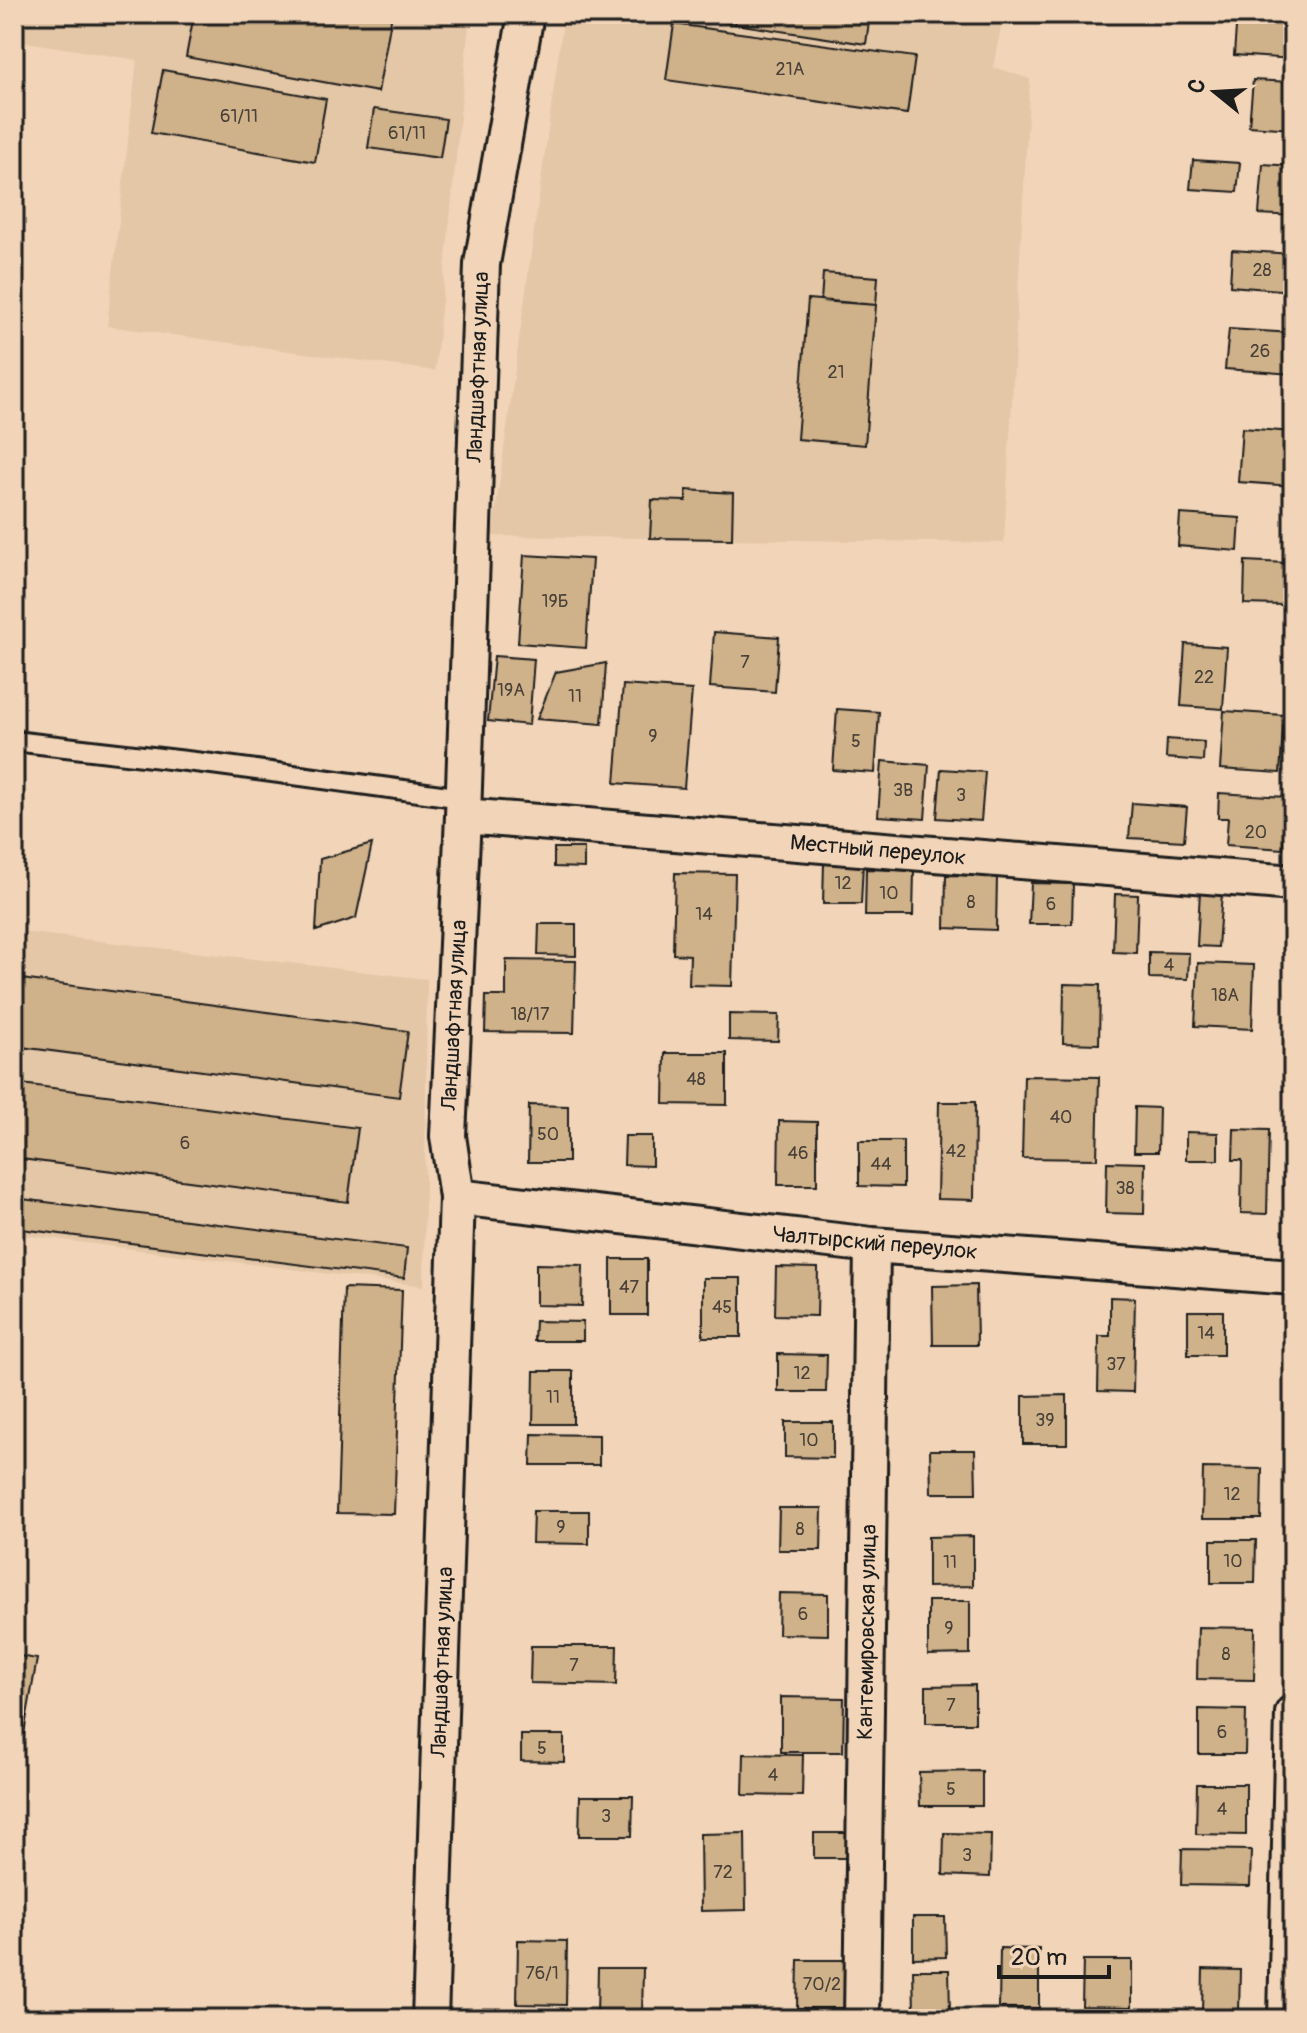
<svg xmlns="http://www.w3.org/2000/svg" width="1307" height="2033" viewBox="0 0 1307 2033" font-family="Pangolin,sans-serif">
	<rect width="100%" height="100%" fill="#f2d5b8"/>
	<filter id="ink" filterUnits="userSpaceOnUse"><feTurbulence type="fractalNoise" baseFrequency=".0125" numOctaves="2"/><feDisplacementMap in="SourceGraphic" scale="16" xChannelSelector="R" yChannelSelector="G"/><feConvolveMatrix kernelMatrix="1 2 1 2 8 2 1 2 1" color-interpolation-filters="sRGB"/></filter>
	<g filter="url(#ink)">
		<path fill="#e4c7a7" d="M14 14H470L435 371 107 326 137 60 14 40Z
			M564 14H1004L993 67 1030 79 1004 543 492 536Z
			M14 931 427 979 424 1286 14 1234Z"/>
		<path fill="#cfb18a" stroke="#1c1c1c" stroke-width="2" d="M194 14H392L378 92 186 57Z
			M692 14H737L735 24 691 17Z
			M737 14H870L866 44 735 24Z
			M1237 14H1293V59L1234 55Z
			M674 24 915 57 907 114 666 80Z
			M163 70 326 99 315 162 151 133Z
			M1253 80 1293 82V129L1249 126Z
			M374 109 446 119 440 158 368 148Z
			M1193 160 1240 163 1237 192 1190 189Z
			M1263 164 1293 166V216L1259 214Z
			M1232 250 1293 254V291L1230 286Z
			M823 273 878 277 876 305 821 301Z
			M808 299 876 305 865 445 797 439Z
			M1229 329 1293 333V374L1225 369Z
			M1242 428 1293 432V486L1238 482Z
			M686 490 733 493 732 539 650 538 652 500 686 501Z
			M1180 514 1240 518 1238 551 1178 546Z
			M524 555 592 559 586 648 518 643Z
			M1245 561 1287 563 1286 605 1244 604Z
			M714 632 779 637 775 692 710 687Z
			M1185 644 1227 647 1223 709 1181 706Z
			M494 656 534 659 529 725 488 721Z
			M606 663 602 724 537 719 556 672Z
			M623 685 692 690 684 788 615 783Z
			M837 709 879 712 875 773 833 770Z
			M1224 711 1284 715 1280 773 1220 769Z
			M1167 739 1204 742 1203 761 1166 758Z
			M882 761 929 765 925 819 878 816Z
			M941 769 985 772 981 821 937 818Z
			M1219 793 1287 797 1283 849 1226 845 1228 818H1218Z
			M1132 803 1187 807 1184 841 1129 838Z
			M372 844 356 918 316 931 320 859Z
			M554 848H584V868L554 867Z
			M824 862 863 863 861 904H823Z
			M866 869 914 871 913 916H865Z
			M675 873 735 874 732 986 689 985 690 955 673 954Z
			M946 875 997 876 996 930 945 928Z
			M1031 883 1073 884 1072 924H1029Z
			M1200 891 1222 893 1218 947 1197 946Z
			M1115 894 1138 895 1136 953 1113 952Z
			M539 924H576V956L538 955Z
			M1149 952 1189 953 1188 979 1149 978Z
			M506 960 576 961 574 1033 485 1032 486 996H506Z
			M1198 963 1254 965 1252 1029 1195 1026Z
			M14 978 408 1031 399 1097 14 1046Z
			M1064 984 1100 985 1099 1044 1063 1043Z
			M729 1014 779 1015 778 1041 729 1040Z
			M665 1053H727V1105L664 1104Z
			M1024 1076 1099 1077 1097 1159 1022 1158Z
			M14 1083 358 1128 348 1202 14 1158Z
			M939 1102H975L974 1200 937 1199Z
			M529 1105 568 1106V1162H528Z
			M1135 1107 1159 1108 1158 1152H1134Z
			M779 1121 817 1122V1185H778Z
			M1234 1129 1269 1130 1267 1214 1241 1213 1242 1160H1233Z
			M1186 1132 1218 1133V1160H1186Z
			M625 1136H652V1166L624 1165Z
			M859 1141H903V1187L859 1186Z
			M1107 1162 1145 1163 1144 1214 1106 1213Z
			M14 1198 407 1248 404 1278 14 1228Z
			M611 1259H647V1315H611Z
			M536 1264 583 1265 582 1306 536 1305Z
			M776 1267 818 1268 817 1316 775 1315Z
			M703 1278H741V1337H703Z
			M976 1285 977 1345H933L932 1286Z
			M344 1288 402 1290 394 1514 337 1513Z
			M1110 1297 1135 1298 1133 1392 1098 1391 1099 1336H1110Z
			M1188 1311H1223V1355H1188Z
			M535 1321 583 1322V1341H534Z
			M778 1354 827 1355 826 1392H778Z
			M534 1371H573V1424H533Z
			M1067 1395V1444H1023V1396Z
			M785 1422H833V1458L785 1457Z
			M532 1434 599 1435V1465H531Z
			M930 1450H975L976 1493H931Z
			M1203 1468 1262 1469 1261 1519H1202Z
			M779 1508H822L821 1550H778Z
			M533 1511H589V1544L532 1543Z
			M973 1536V1586L928 1587V1537Z
			M1211 1540H1256L1255 1583H1211Z
			M779 1593 828 1594V1635L778 1634Z
			M928 1601H970V1654L928 1655Z
			M1198 1627 1255 1628 1254 1680 1197 1679Z
			M531 1646H617L616 1685 530 1683Z
			M14 1655 37 1659 20 1755 14 1754Z
			M975 1685V1723H926V1686Z
			M781 1697 844 1698 843 1752H781Z
			M1199 1709 1246 1710 1245 1754H1199Z
			M521 1735H564V1762L521 1761Z
			M744 1754 803 1755 802 1796 743 1795Z
			M982 1771V1806H920L919 1772Z
			M1197 1784H1246V1835L1196 1834Z
			M580 1796H633L632 1836H579Z
			M745 1833 746 1910 701 1911 700 1834Z
			M814 1833H848V1858H814Z
			M944 1833 991 1834 990 1877 943 1875Z
			M1182 1849 1251 1850 1250 1886 1181 1885Z
			M913 1917H945L946 1957 913 1958Z
			M518 1940 567 1941 566 2005 517 2004Z
			M1000 1948 1039 1949V2008H999Z
			M798 1960H847L846 2008H797Z
			M1083 1960H1132V2007L1082 2006Z
			M598 1968H643L642 2016H597Z
			M1203 1969 1240 1970 1239 2012H1202Z
			M913 1970H949L950 2011H914Z"/>
		<g fill="none" stroke-linecap="round" stroke-linejoin="round">
			<defs>
				<path id="lane" d="M14 741 212 764 463 798"/>
				<path id="street" d="M463 816 1293 883
					M457 1197 872 1245 1293 1277
					M430 2019 457 1197 448 1136 463 816 482 264 526 14
					M862 2019 872 1245
					M1286 2019 1293 1713"/>
			</defs>
			<use href="#lane" stroke="#1c1c1c" stroke-width="24"/>
			<use href="#street" stroke="#1c1c1c" stroke-width="40"/>
			<use href="#lane" stroke="#f2d5b8" stroke-width="18"/>
			<use href="#street" stroke="#f2d5b8" stroke-width="34"/>
		</g>
	</g>
	<g text-anchor="middle" dominant-baseline="central" stroke-width="6" stroke-linejoin="round" paint-order="stroke">
		<g font-size="18" fill="#494138">
			<text x="790" y="69">21А</text>
			<text x="239" y="116">61/11</text>
			<text x="407" y="133">61/11</text>
			<text x="1262" y="270">28</text>
			<text x="1260" y="351">26</text>
			<text x="836" y="372">21</text>
			<text x="555" y="601">19Б</text>
			<text x="745" y="662">7</text>
			<text x="1204" y="677">22</text>
			<text x="511" y="690">19А</text>
			<text x="575" y="696">11</text>
			<text x="653" y="736">9</text>
			<text x="856" y="741">5</text>
			<text x="903" y="790">3В</text>
			<text x="961" y="795">3</text>
			<text x="1256" y="832">20</text>
			<text x="843" y="883">12</text>
			<text x="889" y="893">10</text>
			<text x="971" y="902">8</text>
			<text x="1051" y="904">6</text>
			<text x="704" y="914">14</text>
			<text x="1169" y="965">4</text>
			<text x="1225" y="995">18А</text>
			<text x="530" y="1014">18/17</text>
			<text x="696" y="1079">48</text>
			<text x="1061" y="1117">40</text>
			<text x="548" y="1134">50</text>
			<text x="185" y="1143">6</text>
			<text x="956" y="1151">42</text>
			<text x="798" y="1153">46</text>
			<text x="881" y="1164">44</text>
			<text x="1125" y="1188">38</text>
			<text x="629" y="1287">47</text>
			<text x="722" y="1307">45</text>
			<text x="1206" y="1333">14</text>
			<text x="1116" y="1364">37</text>
			<text x="802" y="1373">12</text>
			<text x="553" y="1397">11</text>
			<text x="1045" y="1420">39</text>
			<text x="809" y="1440">10</text>
			<text x="1232" y="1494">12</text>
			<text x="561" y="1527">9</text>
			<text x="800" y="1529">8</text>
			<text x="1233" y="1561">10</text>
			<text x="950" y="1562">11</text>
			<text x="803" y="1614">6</text>
			<text x="949" y="1628">9</text>
			<text x="1226" y="1654">8</text>
			<text x="574" y="1665">7</text>
			<text x="951" y="1705">7</text>
			<text x="1222" y="1732">6</text>
			<text x="542" y="1748">5</text>
			<text x="773" y="1775">4</text>
			<text x="951" y="1789">5</text>
			<text x="1222" y="1809">4</text>
			<text x="606" y="1816">3</text>
			<text x="967" y="1855">3</text>
			<text x="723" y="1872">72</text>
			<text x="542" y="1973">76/1</text>
			<text x="822" y="1984">70/2</text>
		</g>
		<g font-size="22" fill="#1c1c1c" stroke="#f2d5b8">
			<text transform="translate(478 367) rotate(-88)">Ландшафтная улица</text>
			<text transform="translate(878 850) rotate(5)">Местный переулок</text>
			<text transform="translate(454 1015) rotate(-87)">Ландшафтная улица</text>
			<text transform="translate(875 1243) rotate(5)">Чалтырский переулок</text>
			<text transform="translate(867 1632) rotate(-89)">Кантемировская улица</text>
			<text transform="translate(442 1662) rotate(-88)">Ландшафтная улица</text>
		</g>
	</g>
	<rect width="1307" height="2033" fill="none" stroke="#f2d5b8" stroke-width="48"/>
	<rect x="24" y="24" width="1259" height="1985" fill="none" stroke="#1c1c1c" stroke-width="3" filter="url(#ink)"/>
	<g transform="translate(1215 92) rotate(288)" stroke="#f2d5b8" stroke-width="6" paint-order="stroke">
	<path d="M0-6L14 30L0 20L-14 30Z" fill="#1c1c1c"/>
	<text y="-12" font-size="22" font-weight="bold" text-anchor="middle" fill="#1c1c1c">С</text>
	</g>
	<path d="M999 1965v12h110v-12" fill="none" stroke="#1c1c1c" stroke-width="4"/>
	<text x="1011" y="1965" font-size="24" fill="#1c1c1c" stroke="#f2d5b8" stroke-width="6" paint-order="stroke">20 m</text>
</svg>
